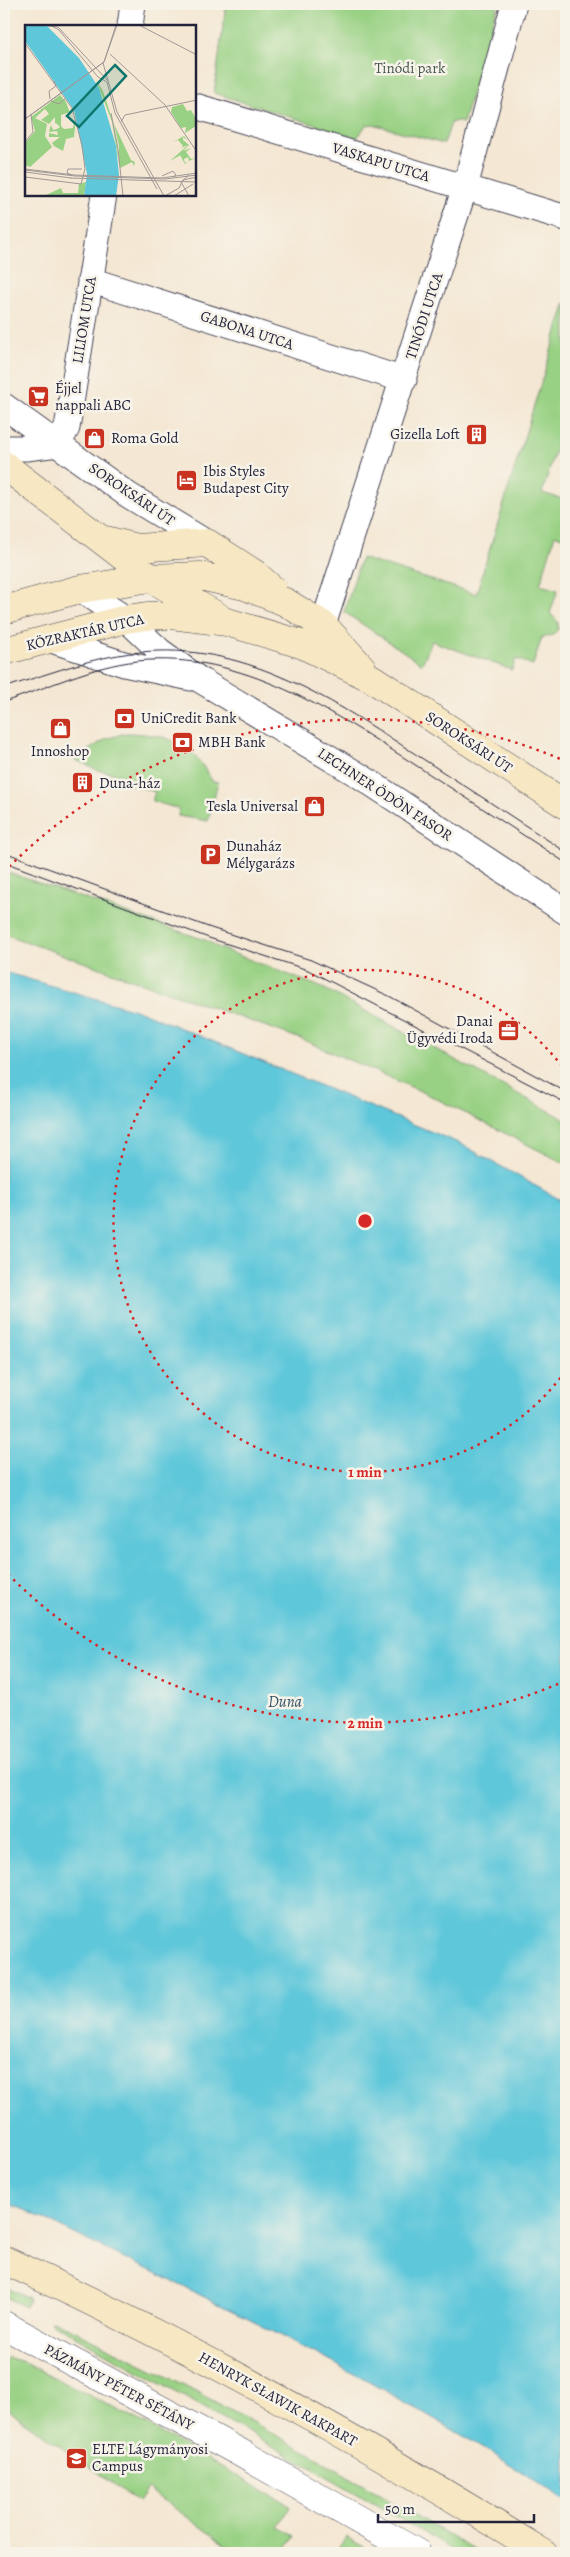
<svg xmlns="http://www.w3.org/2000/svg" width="570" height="2557" viewBox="0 0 570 2557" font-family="Alegreya,serif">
	<rect width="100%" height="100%" fill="#f7f3e8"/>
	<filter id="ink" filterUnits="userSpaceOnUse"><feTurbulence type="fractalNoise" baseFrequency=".02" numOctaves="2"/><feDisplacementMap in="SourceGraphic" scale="10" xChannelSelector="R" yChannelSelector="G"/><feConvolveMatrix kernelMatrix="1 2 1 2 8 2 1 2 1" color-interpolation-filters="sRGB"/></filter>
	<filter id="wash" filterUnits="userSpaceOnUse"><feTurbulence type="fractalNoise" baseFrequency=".0096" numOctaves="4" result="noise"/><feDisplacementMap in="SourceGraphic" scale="20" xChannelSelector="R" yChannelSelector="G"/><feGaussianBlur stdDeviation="1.12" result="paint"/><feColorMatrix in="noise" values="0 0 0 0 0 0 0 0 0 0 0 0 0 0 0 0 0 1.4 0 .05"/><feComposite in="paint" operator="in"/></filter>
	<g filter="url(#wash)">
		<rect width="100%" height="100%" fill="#f4e7d3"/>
		<path fill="#99d184" stroke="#5e7a60" d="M226 4H498L463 123 456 121 451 123 444 144 373 124 366 125 357 138 214 93Z
			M566 302V416L542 493 566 500V538L555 535 540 585 558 590 550 613 558 622V629L553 635 542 637 533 665 516 659 512 670 432 641 422 664 344 612 361 558 476 594Z
			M126 733C169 734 191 742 212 781L218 782 208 821 178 816 179 809 152 801 155 792 132 785 133 781 120 778 121 775 97 770 74 759 106 739Z
			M4 871 208 941 217 947 323 988 566 1120V1164L425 1093 301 1039 4 934Z
			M4 2286 27 2297 29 2300 25 2307 4 2296Z
			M53 2320 188 2387 307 2452 479 2553H458L337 2482 50 2322Z
			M7 2357 24 2362 145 2424 291 2506 278 2527 294 2536 283 2553H237L148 2489 139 2502 4 2407V2361Z
			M346 2537 375 2553H335Z"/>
		<path fill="#5fc7da" stroke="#40748a" d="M4 972 142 1012 461 1144 566 1203V2501C396 2386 209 2299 25 2210L4 2202Z"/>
	</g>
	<g filter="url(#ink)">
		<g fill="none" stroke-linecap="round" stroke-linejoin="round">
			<defs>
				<path id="minor" d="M130 26 133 4
					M195 106 566 218
					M90 280 404 380
					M4 406 128 495 207 543
					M58 444 67 428 104 195
					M4 448H26L58 444
					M80 589 126 619 160 651 200 680 360 776 566 912
					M323 625 465 187 514 4
					M48 639 124 664 191 678"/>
				<path id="tertiary" d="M4 2325 239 2452 417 2553"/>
				<path id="secondary" d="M4 465 151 578 217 616
					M106 540 137 548 207 543 255 574 272 589
					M4 610 80 589 151 578 200 576 245 586 285 602 323 625 362 668
					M4 651 126 619 147 616 171 615 227 622 301 644 371 678 566 805
					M4 2260C190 2346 369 2445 543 2553"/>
			</defs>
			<use href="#minor" stroke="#424052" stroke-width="27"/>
			<use href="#tertiary" stroke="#424052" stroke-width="29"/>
			<use href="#secondary" stroke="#424052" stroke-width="29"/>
			<use href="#minor" stroke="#fff" stroke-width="25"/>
			<use href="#tertiary" stroke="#fff" stroke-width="28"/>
			<use href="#secondary" stroke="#f7e8c3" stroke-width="28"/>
			<path stroke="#22223b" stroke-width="1" d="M4 688C54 672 105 652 158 651 258 648 343 707 423 759 471 790 519 821 566 852
				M4 702C47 688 91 666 137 661 242 650 334 713 417 766 467 798 517 831 566 863
				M4 852 211 928 311 960 389 996 566 1092
				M4 862 209 938 308 970 566 1103"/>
		</g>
	</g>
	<g fill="none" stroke="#d62828" stroke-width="2.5" stroke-dasharray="2.5 5">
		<path d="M565 1372A251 251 0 1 1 565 1070"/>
		<path d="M565 1681A502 502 0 0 1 4 1570M4 872A502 502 0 0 1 565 761"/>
	</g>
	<defs>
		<symbol id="supermarket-square" viewBox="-11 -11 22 22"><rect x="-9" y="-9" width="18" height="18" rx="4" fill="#c8321e" stroke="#f7f3e8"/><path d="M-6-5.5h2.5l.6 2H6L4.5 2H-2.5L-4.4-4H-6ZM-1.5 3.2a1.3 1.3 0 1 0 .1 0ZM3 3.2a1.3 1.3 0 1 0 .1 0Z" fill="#fff"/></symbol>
		<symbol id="building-square" viewBox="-11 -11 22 22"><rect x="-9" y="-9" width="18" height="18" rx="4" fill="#c8321e" stroke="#f7f3e8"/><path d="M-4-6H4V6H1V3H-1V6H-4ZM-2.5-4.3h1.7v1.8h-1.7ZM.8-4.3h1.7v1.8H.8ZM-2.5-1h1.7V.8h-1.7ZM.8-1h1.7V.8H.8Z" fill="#fff"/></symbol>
		<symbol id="shop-square" viewBox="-11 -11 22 22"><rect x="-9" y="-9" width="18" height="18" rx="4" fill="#c8321e" stroke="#f7f3e8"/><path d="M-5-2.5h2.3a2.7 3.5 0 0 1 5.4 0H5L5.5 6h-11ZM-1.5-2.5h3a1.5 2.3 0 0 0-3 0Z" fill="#fff"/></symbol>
		<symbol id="hotel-square" viewBox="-11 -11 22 22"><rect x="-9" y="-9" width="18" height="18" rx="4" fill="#c8321e" stroke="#f7f3e8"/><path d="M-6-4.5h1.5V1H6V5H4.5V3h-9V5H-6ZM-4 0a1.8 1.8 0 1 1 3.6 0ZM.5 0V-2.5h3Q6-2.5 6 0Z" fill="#fff"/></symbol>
		<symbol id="bank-square" viewBox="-11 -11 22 22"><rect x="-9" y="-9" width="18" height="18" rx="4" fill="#c8321e" stroke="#f7f3e8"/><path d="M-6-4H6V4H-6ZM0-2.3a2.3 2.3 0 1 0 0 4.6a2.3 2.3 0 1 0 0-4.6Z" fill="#fff"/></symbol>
		<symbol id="parking-square" viewBox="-11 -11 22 22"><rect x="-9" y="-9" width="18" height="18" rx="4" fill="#c8321e" stroke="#f7f3e8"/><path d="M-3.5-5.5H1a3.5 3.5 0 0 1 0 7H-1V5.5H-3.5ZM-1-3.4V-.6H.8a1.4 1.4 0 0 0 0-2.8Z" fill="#fff"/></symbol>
		<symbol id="office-square" viewBox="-11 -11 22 22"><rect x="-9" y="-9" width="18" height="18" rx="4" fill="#c8321e" stroke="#f7f3e8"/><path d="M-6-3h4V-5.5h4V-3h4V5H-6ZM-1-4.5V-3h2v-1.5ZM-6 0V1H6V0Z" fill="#fff"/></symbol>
		<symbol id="university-square" viewBox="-11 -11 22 22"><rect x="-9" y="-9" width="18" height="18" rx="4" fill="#c8321e" stroke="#f7f3e8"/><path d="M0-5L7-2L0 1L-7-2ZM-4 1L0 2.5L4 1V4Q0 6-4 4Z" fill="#fff"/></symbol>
	</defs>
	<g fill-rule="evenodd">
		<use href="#supermarket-square" x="26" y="384" width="25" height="25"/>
		<use href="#building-square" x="464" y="422" width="25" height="25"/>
		<use href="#shop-square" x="82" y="426" width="25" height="25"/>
		<use href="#hotel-square" x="174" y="468" width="25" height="25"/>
		<use href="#bank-square" x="112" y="706" width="25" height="25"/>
		<use href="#shop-square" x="48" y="716" width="25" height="25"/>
		<use href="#bank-square" x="170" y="730" width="25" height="25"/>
		<use href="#building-square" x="70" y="770" width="25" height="25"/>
		<use href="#shop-square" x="302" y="794" width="25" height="25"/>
		<use href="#parking-square" x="198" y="842" width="25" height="25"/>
		<use href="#office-square" x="496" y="1018" width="25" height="25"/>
		<use href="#university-square" x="64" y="2446" width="25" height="25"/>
	</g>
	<g text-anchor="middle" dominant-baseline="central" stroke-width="5" stroke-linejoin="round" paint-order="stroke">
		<g font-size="15" fill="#465751" stroke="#f7f3e8">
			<text x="410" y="68">Tinódi park</text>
		</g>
		<g font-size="15" fill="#22223b" stroke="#f7f3e8">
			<text transform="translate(381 162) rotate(17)">VASKAPU UTCA</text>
			<text transform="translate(424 316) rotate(-72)">TINÓDI UTCA</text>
			<text transform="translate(84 320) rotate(-81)">LILIOM UTCA</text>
			<text transform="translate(247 330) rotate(18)">GABONA UTCA</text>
			<text transform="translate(132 494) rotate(34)">SOROKSÁRI ÚT</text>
			<text transform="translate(85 632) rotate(-13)">KÖZRAKTÁR UTCA</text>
			<text transform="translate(469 742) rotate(33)">SOROKSÁRI ÚT</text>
			<text transform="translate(385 794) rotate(33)">LECHNER ÖDÖN FASOR</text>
			<text transform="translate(119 2387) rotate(28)">PÁZMÁNY PÉTER SÉTÁNY</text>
			<text transform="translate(278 2399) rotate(29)">HENRYK SŁAWIK RAKPART</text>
		</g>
		<g font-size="15" fill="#22223b" stroke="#f7f3e8" text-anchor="start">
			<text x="55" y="388">Éjjel<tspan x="55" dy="17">nappali ABC</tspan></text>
			<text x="460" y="434" text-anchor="end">Gizella Loft</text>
			<text x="111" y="438">Roma Gold</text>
			<text x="203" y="471">Ibis Styles<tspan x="203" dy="17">Budapest City</tspan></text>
			<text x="141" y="718">UniCredit Bank</text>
			<text x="198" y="742">MBH Bank</text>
			<text x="60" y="751" text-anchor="middle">Innoshop</text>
			<text x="99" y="783">Duna-ház</text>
			<text x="298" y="806" text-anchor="end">Tesla Universal</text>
			<text x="226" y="846">Dunaház<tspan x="226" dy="17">Mélygarázs</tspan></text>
			<text x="493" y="1021" text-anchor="end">Danai<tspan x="493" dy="17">Ügyvédi Iroda</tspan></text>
			<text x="92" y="2449">ELTE Lágymányosi<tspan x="92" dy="17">Campus</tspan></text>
		</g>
		<g font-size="16" font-style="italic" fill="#34546b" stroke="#f7f3e8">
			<text x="285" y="1702">Duna</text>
		</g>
	</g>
	<g transform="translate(25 25)">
		<rect width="171" height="171" fill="#f4e7d3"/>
		<path d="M71 55 78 66 88 97 92 120 94 138V121L89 99 106 135 110 137 109 141 107 137 95 143 94 139 87 97ZM35 70 41 77 48 96 45 87 36 90V101L39 104 48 103 49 97 55 125 50 102 49 112 41 114 38 126 29 121 27 118 35 112H24V108L33 110 32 106 24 107 25 103 26 100 28 105 32 104 35 102 32 99 35 100 30 98V92L24 99 16 95 24 89 20 84 10 93 22 99 20 111 27 122 5 142 0 140V118L10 106 6 92ZM158 79 162 86 166 85 172 96 171 101 160 108 161 102 156 103 146 87 147 82ZM159 111 162 115 158 112V115L164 120 158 126 166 123 161 127 166 134 171 133 164 136 163 132 159 134 160 138 164 136 160 139 155 130 154 131 145 136 163 120 156 123 158 121 153 115 148 117ZM61 157 59 171 21 170 36 163 38 168H53L54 159Z" fill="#99d184"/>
		<path d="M0 0H21L54 33 74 63 91 121 94 150 91 171H59L62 149 49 85 0 16Z" fill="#5fc7da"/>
		<path fill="none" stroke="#a09896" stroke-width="1" d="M25 0 34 5 73 52 82 57 90 88 132 164M114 0 172 30M23 1 33 2 83 56M0 18 47 83 57 120 60 144 56 159 0 152M85 29 140 80 172 127M78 38 92 87 139 171M25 74 24 66 31 61 29 56M26 76 34 79 40 74M86 88 93 124 98 171M0 94 79 37 92 0M0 94 79 37 91 0M96 97 100 90 172 75M0 117 8 107 6 89M0 144 49 150 137 153 172 148M0 145 50 151 140 154 172 150M0 147 46 153M47 150 42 148 43 144H57M137 151 148 146 151 150 148 152M45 153 172 157M140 171 154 163 158 155 172 152M149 171 168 159M164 171 156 157 164 150"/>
		<path fill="#0f766e" fill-opacity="0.15" stroke="#0f766e" stroke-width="2.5" d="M90 40 101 51 54 102 42 91Z"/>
		<rect width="171" height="171" fill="none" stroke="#22223b" stroke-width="2.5"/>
	</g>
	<circle cx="365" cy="1221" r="8" fill="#d62828" stroke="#f7f3e8" stroke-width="2.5"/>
	<g font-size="15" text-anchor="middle" font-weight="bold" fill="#d62828" stroke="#f7f3e8" stroke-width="5" stroke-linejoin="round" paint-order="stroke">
		<text x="365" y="1477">1 min</text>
		<text x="365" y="1728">2 min</text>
	</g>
	<rect width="570" height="2557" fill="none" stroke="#f7f3e8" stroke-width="20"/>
	<path d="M378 2514v8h156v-8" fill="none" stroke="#22223b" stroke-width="2.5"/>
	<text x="385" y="2514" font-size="15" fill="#22223b" stroke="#f7f3e8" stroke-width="4" paint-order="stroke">50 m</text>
</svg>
